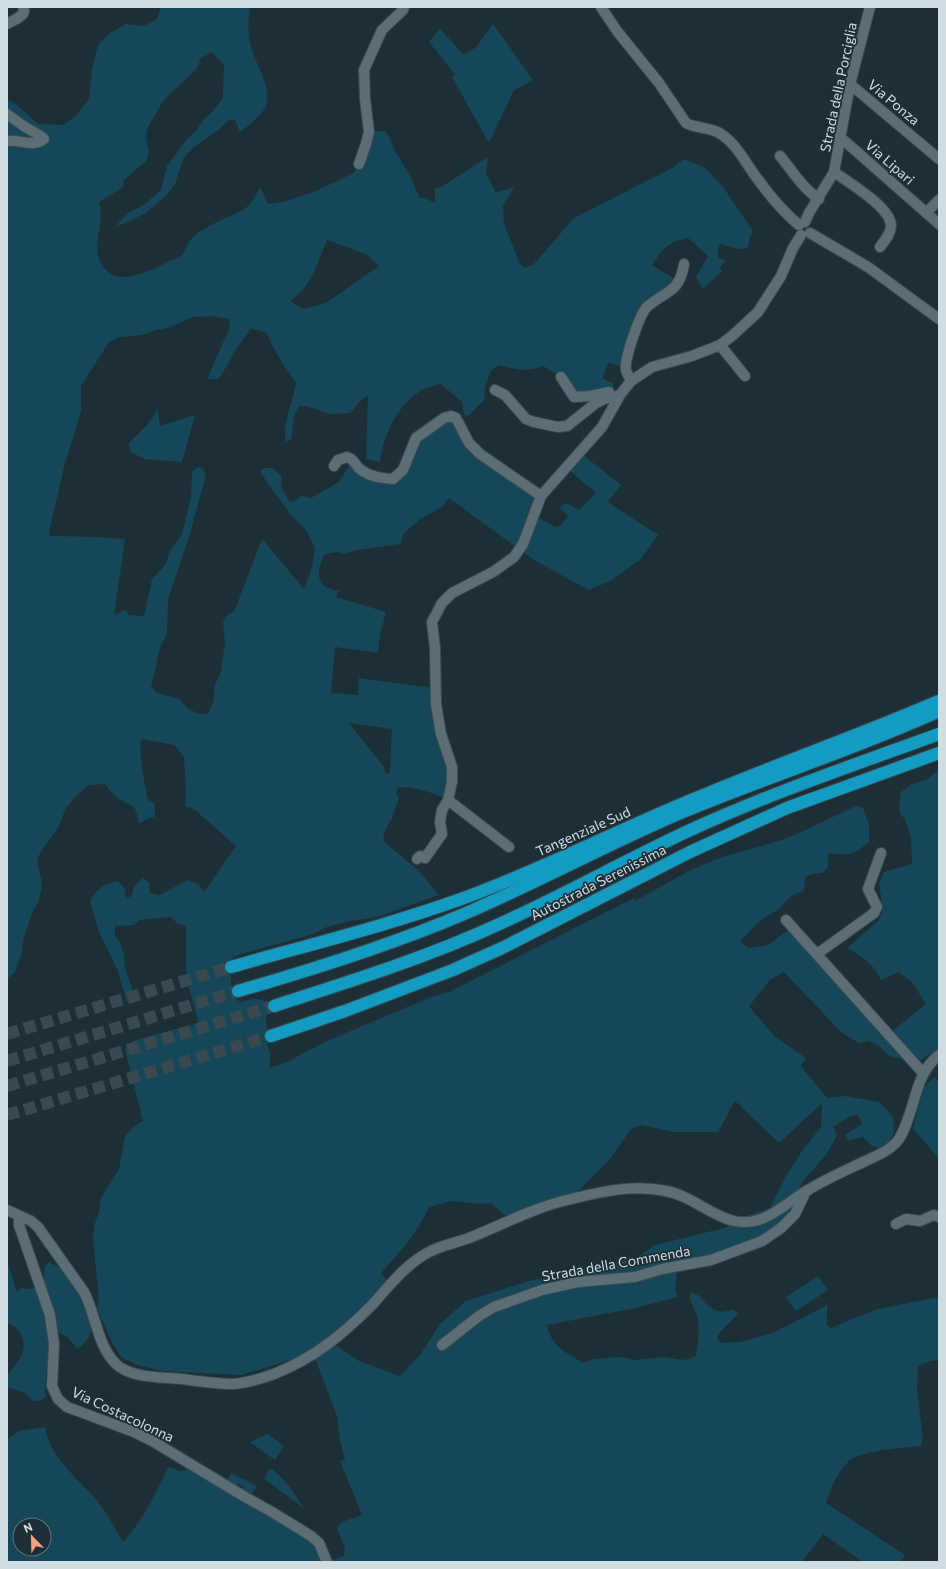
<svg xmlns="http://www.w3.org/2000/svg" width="946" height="1569" viewBox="0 0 946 1569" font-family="Commissioner,sans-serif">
	<rect width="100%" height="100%" fill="#1d2f36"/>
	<path fill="#164758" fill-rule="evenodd" d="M161 7H250C248 21 247 36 252 50 257 67 272 88 266 106 263 114 247 127 240 132L235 120H229L218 130 192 149 183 159 175 184 168 194 146 213 116 227 121 220 130 212 145 204 161 190 167 166 187 139 196 131 203 120 212 112 223 98 224 65 212 52 201 58 197 68 163 101 148 127 146 136 149 152 146 161 124 180 123 187 117 191 99 202C107 226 85 251 108 272 123 285 154 269 168 262 172 260 179 258 182 255 187 248 188 241 195 235 206 226 224 219 236 213 240 211 246 209 249 205 254 200 257 193 260 187 265 192 263 198 268 204 292 203 333 184 355 172L369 132 386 131C390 138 393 147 397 154 406 168 414 182 419 198H424L435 203V189L441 187 488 157 486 173 496 193 514 187 503 206 504 224 520 264 525 268 534 264 574 218 674 167 684 159 705 168 723 187 751 228 753 233 750 236 748 248 738 249 720 244 718 249V258L726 260 719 269 722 271 703 289 696 277 708 256 688 238C668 242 663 248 652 265L678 281 647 307 625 369 609 362 602 378 614 384 611 392 574 397 561 377 543 366C527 373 515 369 499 365L491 371 485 387 484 400 468 416 464 414 462 402 441 384C436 385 431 386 426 388 399 401 383 434 380 462L366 459 368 396 361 400 350 413 328 414 307 406H299L294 416 291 439 286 442C281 429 294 398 296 383 284 367 274 350 266 332L251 329 236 349 221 376 217 379H207L230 327 229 319 211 316 193 317 168 328 156 330 142 335 120 337 109 342 81 386V411L64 467 49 532 51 536 98 537 125 539 114 615 126 610 128 615 144 616 152 579 166 564 169 553 182 534 191 498 192 472 198 467 203 468 206 474 190 534 168 599 167 634 160 648 151 687 157 693 179 699 188 709 200 714H208L214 700V687L221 672 225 643 223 622 227 615 234 612 262 539 304 589 312 568 315 548 306 530 290 514 260 472 264 468H273L282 477 281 487 290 502 295 501 301 496 311 498 339 482 353 459 359 468 393 479 416 438 451 416 469 443 541 496 534 515 555 527 561 525 568 516 559 508 566 503 579 510 596 493 569 470 583 455 621 485 608 502 658 535 641 559 610 581 589 590 534 560 449 498 442 507 419 520 404 533 400 544 352 551 345 554 337 552 325 554C320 562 314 580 326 587 329 589 335 590 339 591L336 597 386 612 380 635 378 653 335 647 331 693 358 695 359 678 432 688 448 763 449 777 444 798C428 791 415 787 398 787L396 794 399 798 392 818 385 830 383 841 417 869 439 895 377 917 349 921 327 927 313 934 241 954 231 959C231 973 228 992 240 1002L254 999 268 1001V1011L266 1018 267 1029V1045L270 1052V1068L290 1061 299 1055 327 1041 431 997 449 992 634 898 635 901C658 889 679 875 702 865 729 853 759 848 787 838 810 829 833 816 856 806L863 808 869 825V842C851 857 850 855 828 853V867L822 873 813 874 805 877 804 891 791 896 780 908 757 923 740 942 749 948 768 945 792 927 889 1034 926 1004 912 982 898 972 881 980C873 963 863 957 847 948L878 921 883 911 879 883 884 872 912 864 911 838 905 819 901 815 899 810 901 792 912 784 926 780 939 770V1048L921 1060 906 1053 902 1059 889 1056 879 1046 869 1041 859 1043 842 1033 784 972 770 980 749 1006 774 1036 806 1058 801 1066 827 1098 844 1096 880 1102 893 1117 894 1133 883 1149 872 1146 863 1137 848 1140 845 1135 862 1124 858 1115 851 1116 833 1127 837 1135 826 1155 803 1181 784 1222 756 1240 678 1265 675 1287 677 1297 635 1308 547 1325C551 1347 567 1353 584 1363L594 1359 621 1357 635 1360 665 1357 681 1360 689 1359 696 1356C698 1341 701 1327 696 1313 693 1305 689 1301 690 1292L700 1296 706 1304 715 1310 723 1312 733 1309 738 1314 721 1331 717 1337 720 1343 740 1342 775 1332 827 1305V1325L831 1328 862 1315 878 1309 939 1297V1360L930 1361 918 1366 917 1390 923 1438 921 1446C904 1448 860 1450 848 1462 837 1472 831 1489 826 1503L905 1555 901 1562H863L823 1534 802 1562H7V1440L19 1431 45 1427C52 1464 82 1479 102 1507 110 1518 116 1531 123 1542 143 1520 156 1494 168 1467L180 1471 191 1469 311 1536 327 1562 344 1556 345 1548 337 1528 342 1522 362 1515 340 1461 345 1459 340 1441 337 1416 315 1358 334 1344 359 1361 400 1376 420 1355 440 1324 466 1301 529 1281 636 1258 655 1245 728 1227 727 1220 745 1217 770 1208 786 1176 800 1154 821 1127 822 1103 779 1143 735 1101 718 1132H674L641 1125 631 1129 609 1160 577 1192 544 1201 507 1217 491 1203 479 1204 451 1201 429 1207C418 1232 399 1253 381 1273L390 1286 361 1316 307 1355 241 1375 164 1371 137 1365 121 1357 112 1342 97 1309 99 1299 93 1240 94 1226 99 1212 101 1198 119 1169 125 1137 133 1127 143 1121 125 1049 135 1040 199 1023 189 988 186 969V926L178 924 171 917 139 920 134 925 115 926V935L120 943 124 954 125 968 132 989 129 1004 127 1001 117 969 99 932 90 901C96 889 106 883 118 881L125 889 126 898 132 896 134 886 143 878 149 883 150 893 160 895 187 880 198 884 204 892 236 846 195 810 185 806 186 793 184 757 174 745 141 739C139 760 144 780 148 800L154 803C155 808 156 812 154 817L147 819 141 823 138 822C137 801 129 807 116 797 112 793 108 788 105 784L89 785 77 795 66 808 58 828 41 851 37 860 42 884 39 900 32 914 24 936 21 956 15 972 7 979V100L13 102 38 124 63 125 76 116 89 99 92 70 98 45 110 33 126 24 144 26 157 19ZM327 240 366 254 379 266 326 303 303 309 290 301C312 286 317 263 327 240ZM349 723 392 729 390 772 386 775 384 767ZM20 1525H44V1549H20Z
		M493 24 533 80 514 90 489 143 452 77 455 74 429 42 440 29 464 55 475 48Z
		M158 408 160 426 195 415 182 462 145 459 130 452 129 443 148 424Z
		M935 1077 939 1082V1159L913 1128 924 1087Z
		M7 1262 13 1278 16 1292 22 1288 32 1289 43 1281 45 1267 48 1262C53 1264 61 1267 64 1271 75 1283 92 1312 91 1329 91 1338 84 1343 78 1349L67 1337 57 1332 51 1345 46 1374 45 1394 47 1396 40 1401H34L25 1393 7 1387C7 1383 6 1378 8 1375 12 1368 18 1363 21 1356 28 1343 21 1327 7 1323Z
		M818 1276 828 1290 796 1311 786 1297Z
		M268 1434 284 1446 275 1460 250 1442Z
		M270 1468C284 1477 295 1494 304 1508L264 1479Z
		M231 1473 257 1486 252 1494 309 1529 324 1542 242 1491 244 1487 238 1484 236 1487 227 1481Z"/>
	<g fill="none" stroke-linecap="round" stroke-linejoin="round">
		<path stroke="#384950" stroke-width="12" stroke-dasharray="12 6" stroke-linecap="butt" d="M7 1034 231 967
			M7 1061 238 991
			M7 1086 274 1006
			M7 1115 271 1036"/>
		<defs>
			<path id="minor" d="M601 7 617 31 659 83 686 123C697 129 711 127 721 134 736 144 744 160 754 174 766 191 783 212 799 225
				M7 24 18 18 23 14 24 11 23 7
				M850 84 939 159
				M7 114 25 127 39 135 44 139C33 148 19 139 7 141
				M840 137 939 224
				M780 156C792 170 803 189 819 199
				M359 164 366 144 369 132 365 99 364 70 382 30 403 10 404 7
				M834 172C848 182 890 207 891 225 891 234 885 240 880 247
				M926 213 939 200
				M805 222 809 213 834 172 850 84 870 7
				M810 233 868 267 939 319
				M720 345 745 376
				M561 377 574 397 590 396 609 392
				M631 381C629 377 627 373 626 370 624 360 640 312 648 306 666 291 680 292 684 264
				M495 390 505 395 526 419 534 422 558 427 567 426 596 403 604 399 620 395
				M334 466 338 460 347 457C355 459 355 466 361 470 371 477 381 478 393 479L403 470 416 438 444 418 451 416 456 418 469 443 480 454 541 496
				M448 800 509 847
				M417 859 420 856 425 858 442 834 440 822 442 810 448 800 452 782V767L441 734 436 704 435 648 432 622 442 603 452 593 493 572 514 557 523 544 541 496 602 427 620 395 631 381 652 367 692 356 720 345 732 336 758 312 781 276 793 248 801 235
				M786 920 923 1073
				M817 954 874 913 877 907 868 889 881 853
				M7 1210 31 1221 38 1227 84 1292C96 1315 97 1345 116 1364 130 1378 162 1377 181 1379 198 1381 216 1384 233 1384 248 1383 260 1379 274 1374 314 1358 341 1336 372 1305 389 1286 406 1264 429 1252 442 1245 456 1243 469 1238 502 1225 533 1208 567 1200 599 1192 632 1184 666 1191 703 1198 727 1237 768 1216 782 1209 794 1198 808 1190 829 1177 851 1168 874 1157 883 1153 893 1148 899 1139 916 1112 913 1075 939 1055
				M19 1216V1225L50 1315 54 1344 52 1386 58 1399 67 1407 134 1432 154 1442 245 1497 272 1512 311 1536 319 1543 327 1562
				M896 1224 906 1219 920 1221 934 1215 939 1217
				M442 1345 479 1316 494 1307 542 1290 578 1282 635 1277 662 1269 711 1260 762 1241 781 1228 795 1214 806 1191"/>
			<path id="highway" d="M231 967C308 945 386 926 461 899 544 869 623 827 706 794 783 762 862 734 939 701
				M238 991C315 969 391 945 464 914 536 883 606 845 678 814 764 778 853 750 939 711
				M274 1006C348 982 423 959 495 926 560 897 622 862 686 832 768 794 854 765 939 734
				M271 1036 345 1011 453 970 502 948 690 852 787 808 939 753"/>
		</defs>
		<use href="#minor" stroke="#3b4a50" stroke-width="12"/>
		<use href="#highway" stroke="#3b4a50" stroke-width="14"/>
		<use href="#minor" stroke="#5b6e76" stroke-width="10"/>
		<use href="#highway" stroke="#149bc2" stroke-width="12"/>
	</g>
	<g text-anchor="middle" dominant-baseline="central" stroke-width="3.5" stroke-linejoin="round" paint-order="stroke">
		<g font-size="14" fill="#d2dde2" stroke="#1d2f36">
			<text transform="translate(838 87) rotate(-78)">Strada della Porciglia</text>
			<text transform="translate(894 102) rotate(40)">Via Ponza</text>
			<text transform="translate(890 162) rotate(41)">Via Lipari</text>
			<text transform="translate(583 831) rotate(-24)">Tangenziale Sud</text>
			<text transform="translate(598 882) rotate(-27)">Autostrada Serenissima</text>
			<text transform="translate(616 1263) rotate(-10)">Strada della Commenda</text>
			<text transform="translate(123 1414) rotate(25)">Via Costacolonna</text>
		</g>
	</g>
	<rect width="946" height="1569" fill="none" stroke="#d2dde2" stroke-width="16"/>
	<g transform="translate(32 1537) rotate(337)"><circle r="19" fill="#1d2f36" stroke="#65757b"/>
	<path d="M0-3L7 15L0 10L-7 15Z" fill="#f1a17d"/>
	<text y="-6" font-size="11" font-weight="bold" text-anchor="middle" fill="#d2dde2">N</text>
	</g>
</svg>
